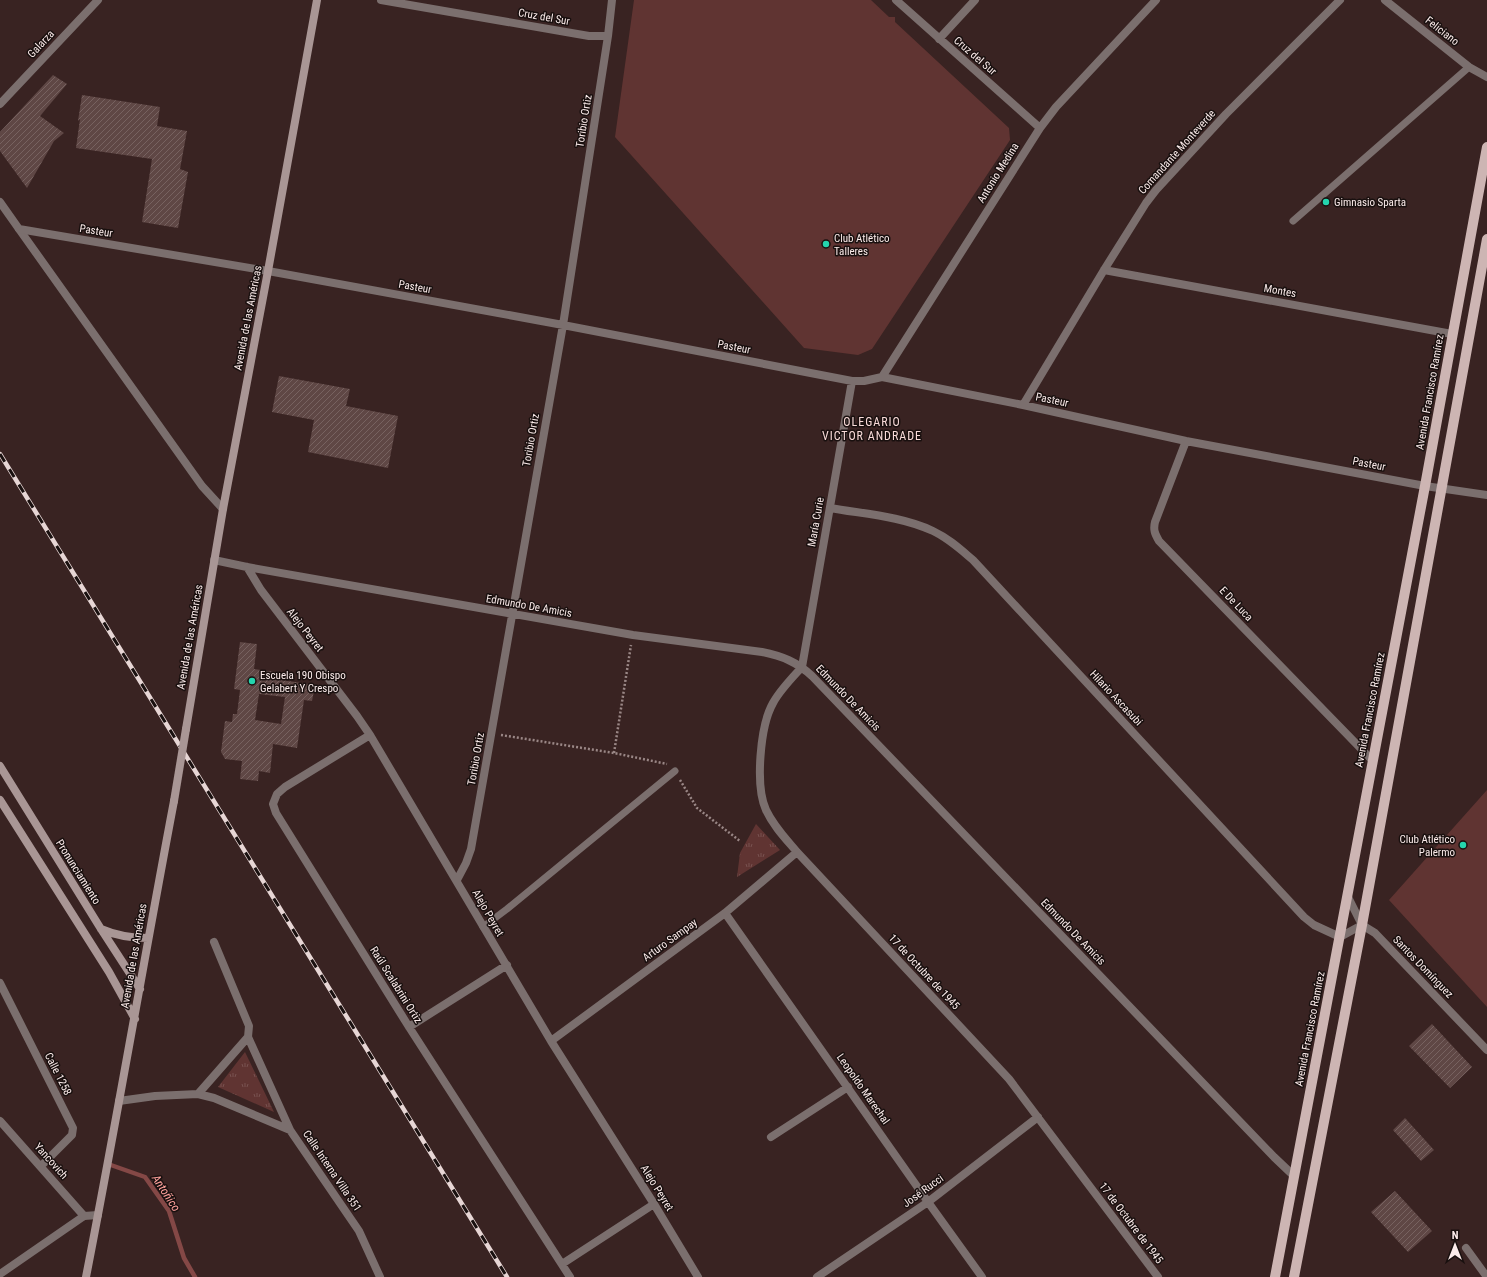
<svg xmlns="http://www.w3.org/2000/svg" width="1487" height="1277" viewBox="0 0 1487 1277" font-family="'Roboto Condensed',sans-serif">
	<defs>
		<pattern id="grass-tufts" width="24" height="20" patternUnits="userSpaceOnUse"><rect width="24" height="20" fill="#603432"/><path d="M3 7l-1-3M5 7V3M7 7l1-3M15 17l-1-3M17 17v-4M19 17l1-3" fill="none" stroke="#785250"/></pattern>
		<pattern id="building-hatch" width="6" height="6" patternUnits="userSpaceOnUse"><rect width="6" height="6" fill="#5f4745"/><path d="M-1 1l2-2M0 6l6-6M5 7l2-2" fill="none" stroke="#776260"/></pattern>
	</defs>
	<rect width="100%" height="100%" fill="#392322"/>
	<path fill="url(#grass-tufts)" d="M756 824 780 850 737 877 740 853Z
		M245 1052 274 1112 218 1087Z"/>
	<path fill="#603432" d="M634 0H871L889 17H895V22L1009 128 1010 140 872 349 858 355 804 348 615 137Z
		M1487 790V1007L1389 900Z"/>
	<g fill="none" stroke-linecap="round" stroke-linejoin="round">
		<path stroke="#844846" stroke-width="4.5" d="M108 1164 145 1177 169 1211 184 1258 195 1277"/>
	</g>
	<path fill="url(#building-hatch)" fill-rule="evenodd" d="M53 75 67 84 40 116 64 133 54 141 27 188 0 151V132Z
		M82 95 160 107 157 126 187 131 180 169 188 172 178 228 142 222 152 159 76 148 80 119 78 121Z
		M279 376 350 389 346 406 398 416 388 468 308 452 314 420 272 412Z
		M240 642 257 644 254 669 282 673 281 680 315 685 312 701 304 700 297 748 273 744 270 773 259 771 258 781 240 779 242 761 225 759 221 752 225 721 232 722 233 714H237L240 690 234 689ZM259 694 285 697 281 724 255 720Z
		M1432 1024 1472 1067 1450 1088 1409 1046Z
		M1405 1118 1434 1150 1421 1161 1393 1130Z
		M1395 1191 1432 1231 1408 1252 1371 1212Z"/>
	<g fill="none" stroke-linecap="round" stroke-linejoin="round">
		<path stroke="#9a8786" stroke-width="2.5" stroke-dasharray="2 2" stroke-linecap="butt" d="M501 735 614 753 667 764
			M614 753 631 645
			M680 780 697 808 740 841"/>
		<path stroke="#7b6f6e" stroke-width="7" d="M1293 221 1469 67
			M483 927 507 909 675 771"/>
		<path stroke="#7b6f6e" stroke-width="8" d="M19 229 202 486 223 509"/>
		<path stroke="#7b6f6e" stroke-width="8" d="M381 0 589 36H608
			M896 0 1040 128
			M1385 0 1469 67 1487 77
			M939 39 975 0
			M0 104 98 0
			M0 202 19 229 268 271 563 325 852 381H864L882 377 1023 405 1186 441 1425 486 1487 495
			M1104 270 1452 334
			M882 377 1040 128 1056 107 1156 0
			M1023 405 1104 270 1146 203 1156 190 1226 114 1340 0
			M1186 441 1155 522C1153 530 1155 534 1159 541L1372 760
			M830 508C863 514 901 516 933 531 948 538 960 549 973 560L1304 917 1314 925 1340 937 1362 925
			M214 560 247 567 633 635 762 652C782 656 797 662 812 676L1274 1157 1294 1176
			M247 567 261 590 357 716 370 735 551 1041 654 1204 698 1277
			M802 667C792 678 780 690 773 703 760 726 755 786 766 810 774 827 786 839 797 852L1009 1079 1158 1277
			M802 667 852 381
			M370 735 285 787 277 794 273 804 276 813 409 1027 570 1277
			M457 880 466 863 471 849 563 325 608 36 612 0
			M1348 897 1362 925 1375 933 1487 1050
			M725 913 928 1202 982 1277
			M214 942 249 1026 248 1037 290 1130
			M0 983 73 1128 72 1135 41 1166
			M409 1027 507 965
			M551 1041 725 913 797 852
			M198 1094 248 1037
			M119 1101 155 1096 198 1094 214 1098 290 1130 359 1231 380 1277
			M0 1121 84 1216
			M771 1137 848 1087
			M1466 1248 1487 1277
			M562 1264 654 1204
			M817 1277 928 1202 1038 1117"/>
		<path stroke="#7b6f6e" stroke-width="8" d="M0 1274 84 1216 98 1215"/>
		<path stroke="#a99695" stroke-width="8" d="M186 729 223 509 268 271 317 0
			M0 766 101 929 140 989
			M0 800 109 972 135 1019
			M101 929C117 936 130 938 148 938
			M86 1277C117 1119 144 959 174 801"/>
		<path stroke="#cdb5b3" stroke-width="10" d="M1275 1277 1425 486 1487 147
			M1294 1277 1362 925 1487 239"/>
		<defs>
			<path id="rail" d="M0 454 507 1277"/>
		</defs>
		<use href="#rail" stroke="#e7d6d5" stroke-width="4.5"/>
		<use href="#rail" stroke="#19100f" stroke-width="3" stroke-dasharray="9" stroke-linecap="butt"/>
		<path stroke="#a99695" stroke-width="8" d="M174 801 186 729"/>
	</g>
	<g fill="#24d5ae" stroke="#19100f" stroke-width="1.5">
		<circle cx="1326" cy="202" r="4"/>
		<circle cx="826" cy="244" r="4"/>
		<circle cx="252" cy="681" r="4"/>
		<circle cx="1463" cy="845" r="4"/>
	</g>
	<g text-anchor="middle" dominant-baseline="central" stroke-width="3" stroke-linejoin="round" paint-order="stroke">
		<g font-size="11" fill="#fbebea" stroke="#19100f">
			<text transform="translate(544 17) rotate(10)">Cruz del Sur</text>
			<text transform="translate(1442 31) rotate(38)">Feliciano</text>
			<text transform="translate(41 44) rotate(-47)">Galarza</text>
			<text transform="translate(975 56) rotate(41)">Cruz del Sur</text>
			<text transform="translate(584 121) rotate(-81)">Toribio Ortiz</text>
			<text transform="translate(1177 152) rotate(-48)">Comandante Monteverde</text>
			<text transform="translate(998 173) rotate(-58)">Antonio Medina</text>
			<text transform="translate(96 231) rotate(9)">Pasteur</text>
			<text transform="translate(415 287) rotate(10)">Pasteur</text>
			<text transform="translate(1280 291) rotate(10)">Montes</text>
			<text transform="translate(248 318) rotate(-79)">Avenida de las Américas</text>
			<text transform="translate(734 347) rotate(11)">Pasteur</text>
			<text transform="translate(1430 392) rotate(-80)">Avenida Francisco Ramírez</text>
			<text transform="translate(1052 400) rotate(12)">Pasteur</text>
			<text transform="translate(531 440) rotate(-80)">Toribio Ortiz</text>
			<text transform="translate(1369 464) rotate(11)">Pasteur</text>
			<text transform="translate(816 522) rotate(-80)">María Curie</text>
			<text transform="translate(1236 604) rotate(46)">E De Luca</text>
			<text transform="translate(529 606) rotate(10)">Edmundo De Amicis</text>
			<text transform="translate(305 630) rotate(52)">Alejo Peyret</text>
			<text transform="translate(190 637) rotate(-80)">Avenida de las Américas</text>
			<text transform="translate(848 698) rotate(46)">Edmundo De Amicis</text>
			<text transform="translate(1116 698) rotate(47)">Hilario Ascasubi</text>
			<text transform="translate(1370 710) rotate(-79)">Avenida Francisco Ramírez</text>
			<text transform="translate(476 759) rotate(-80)">Toribio Ortiz</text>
			<text transform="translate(78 872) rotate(58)">Pronunciamiento</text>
			<text transform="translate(488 913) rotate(60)">Alejo Peyret</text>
			<text transform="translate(1073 932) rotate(46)">Edmundo De Amicis</text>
			<text transform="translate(670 940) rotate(-36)">Arturo Sampay</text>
			<text transform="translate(134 956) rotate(-80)">Avenida de las Américas</text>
			<text transform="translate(1423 967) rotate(46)">Santos Domínguez</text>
			<text transform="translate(924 972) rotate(47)">17 de Octubre de 1945</text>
			<text transform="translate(396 985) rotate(58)">Raúl Scalabrini Ortiz</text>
			<text transform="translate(1310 1029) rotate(-79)">Avenida Francisco Ramírez</text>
			<text transform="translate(58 1074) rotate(63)">Calle 1258</text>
			<text transform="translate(863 1089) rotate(55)">Leopoldo Marechal</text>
			<text transform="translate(51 1161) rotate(48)">Yancovich</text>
			<text transform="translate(332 1171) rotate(56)">Calle Interna Villa 351</text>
			<text transform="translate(657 1188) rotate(58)">Alejo Peyret</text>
			<text transform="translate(923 1191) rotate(-36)">José Rucci</text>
			<text transform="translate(1131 1223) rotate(53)">17 de Octubre de 1945</text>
		</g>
		<g font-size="11" fill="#fbebea" stroke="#19100f" text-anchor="start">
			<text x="1334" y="202">Gimnasio Sparta</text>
			<text x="834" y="238">Club Atlético<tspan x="834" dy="13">Talleres</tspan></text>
			<text x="260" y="675">Escuela 190 Obispo<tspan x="260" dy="13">Gelabert Y Crespo</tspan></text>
			<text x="1455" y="839" text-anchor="end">Club Atlético<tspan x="1455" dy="13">Palermo</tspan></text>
		</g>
		<g font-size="12" letter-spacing="1" fill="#f9dbd9" stroke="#19100f">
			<text x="872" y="422">OLEGARIO<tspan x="872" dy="14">VICTOR ANDRADE</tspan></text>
		</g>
		<g font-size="12" font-style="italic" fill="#fea19c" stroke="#19100f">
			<text transform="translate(166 1193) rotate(57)">Antoñico</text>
		</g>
	</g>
	<g transform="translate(1455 1245)" stroke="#19100f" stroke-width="3" paint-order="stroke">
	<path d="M0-3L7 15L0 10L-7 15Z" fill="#fbebea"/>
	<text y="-6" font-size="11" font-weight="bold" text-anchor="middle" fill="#fbebea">N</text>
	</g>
</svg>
